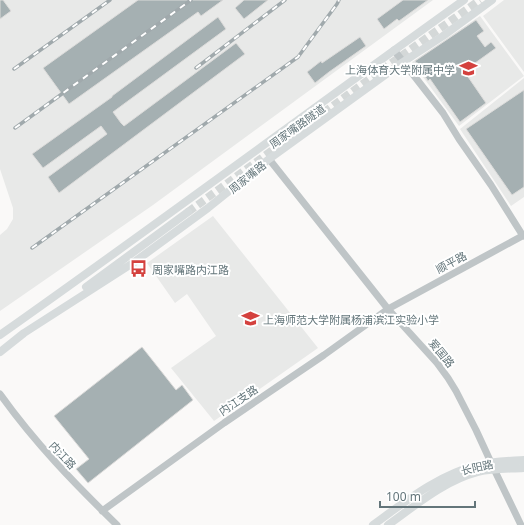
<svg xmlns="http://www.w3.org/2000/svg" width="524" height="525" viewBox="0 0 524 525" font-family="'Noto Sans','Noto Sans SC',sans-serif">
	<rect width="100%" height="100%" fill="#faf9f8"/>
	<path fill="#e8e9e8" d="M0 0H433L153 205 0 311V235L7 229 13 219V208L0 169Z
		M504 0H524V72L483 16Z
		M480 16 524 76 459 126 412 62Z
		M524 78V197L511 206 460 129Z
		M213 216 318 348 214 421 171 368 216 336 187 294 175 303 147 263Z"/>
	<path fill="#a5b0b2" stroke="#dcdbda" d="M0 0H3L11 11 0 19Z
		M138 0H223L201 16 198 12 69 104 43 68Z
		M244 0H268L244 19 235 8Z
		M403 0H428L399 21 397 19 384 29 377 19Z
		M218 17 226 29 113 112 121 123 124 126 236 43 245 54 59 193 48 177 107 134 101 126 43 168 32 154 112 97V96Z
		M476 20 484 31 477 36 485 47 491 42 496 48 464 71 486 103 460 122 430 79 428 81 415 61Z
		M360 37 366 46 329 72 315 83 307 72 321 61 322 63Z
		M524 90V187L512 195 466 129Z
		M142 347 176 390 182 385 193 400 88 483 76 469 89 459 54 416Z"/>
	<g fill="none" stroke-linecap="round" stroke-linejoin="round">
		<path stroke="#d4d8d8" stroke-width="8" stroke-dasharray="8 4" stroke-linecap="butt" d="M188 212 390 64 480 0"/>
		<path stroke="#bfc5c7" stroke-width="7" d="M394 50 443 113 459 139 491 185 523 236
			M269 159 388 309 437 363 448 378 456 391 476 430 494 469 521 525
			M0 394C35 443 74 483 117 525
			M102 511 224 423 324 355 388 309 524 235"/>
		<path stroke="#d6dbdc" stroke-width="8" d="M86 287 188 212
			M0 335C156 225 309 111 464 0
			M0 352 24 333 133 263 208 208 269 159 403 62 443 36 492 0
			M373 525C406 501 438 475 478 465 493 461 509 461 524 460
			M388 525C416 505 444 481 478 472 493 468 509 469 524 468"/>
		<defs>
			<path id="rail" d="M196 68 285 0
				M14 69 110 0
				M15 128 191 0
				M32 248 298 57 337 4 339 0"/>
		</defs>
		<use href="#rail" stroke="#a0a9ac" stroke-width="3.5"/>
		<use href="#rail" stroke="#fff" stroke-width="2" stroke-dasharray="6" stroke-linecap="butt"/>
	</g>
	<defs>
		<symbol id="school-bare" viewBox="-9 -9 18 18"><path d="M0-5L7-2L0 1L-7-2ZM-4 1L0 2.5L4 1V4Q0 6-4 4Z" fill="#d4413e" stroke="#fff" stroke-width="2.5" paint-order="stroke"/></symbol>
		<symbol id="bus-bare" viewBox="-9 -9 18 18"><path d="M-5-6H5V4H4V6H2V4H-2V6H-4V4H-5ZM-3.5-4V0h7V-4ZM-3.5 1.2v1.5H-2V1.2ZM2 1.2v1.5H3.5V1.2Z" fill="#d4413e" stroke="#fff" stroke-width="2.5" paint-order="stroke"/></symbol>
	</defs>
	<g fill-rule="evenodd">
		<use href="#school-bare" x="456" y="56" width="25" height="25"/>
		<use href="#bus-bare" x="126" y="256" width="25" height="25"/>
		<use href="#school-bare" x="238" y="306" width="25" height="25"/>
	</g>
	<g text-anchor="middle" dominant-baseline="central" stroke-width="4" stroke-linejoin="round" paint-order="stroke">
		<g font-size="11" fill="#63757a" stroke="#fff" text-anchor="start">
			<text x="455" y="69" text-anchor="end">上海体育大学附属中学</text>
			<text x="152" y="269">周家嘴路内江路</text>
			<text x="263" y="319">上海师范大学附属杨浦滨江实验小学</text>
		</g>
		<g font-size="11" fill="#63757a" stroke="#fff">
			<text transform="translate(297 126) rotate(-36)">周家嘴路隧道</text>
			<text transform="translate(247 177) rotate(-39)">周家嘴路</text>
			<text transform="translate(451 262) rotate(-28)">顺平路</text>
			<text transform="translate(442 353) rotate(51)">爱国路</text>
			<text transform="translate(238 400) rotate(-34)">内江支路</text>
			<text transform="translate(63 455) rotate(47)">内江路</text>
			<text transform="translate(477 467) rotate(-13)">长阳路</text>
		</g>
	</g>
	<path d="M380 501v6h95v-6" fill="none" stroke="#63757a" stroke-width="2"/>
	<text x="386" y="501" font-size="12" fill="#63757a" stroke="#ffffff" stroke-width="3" paint-order="stroke">100 m</text>
</svg>
